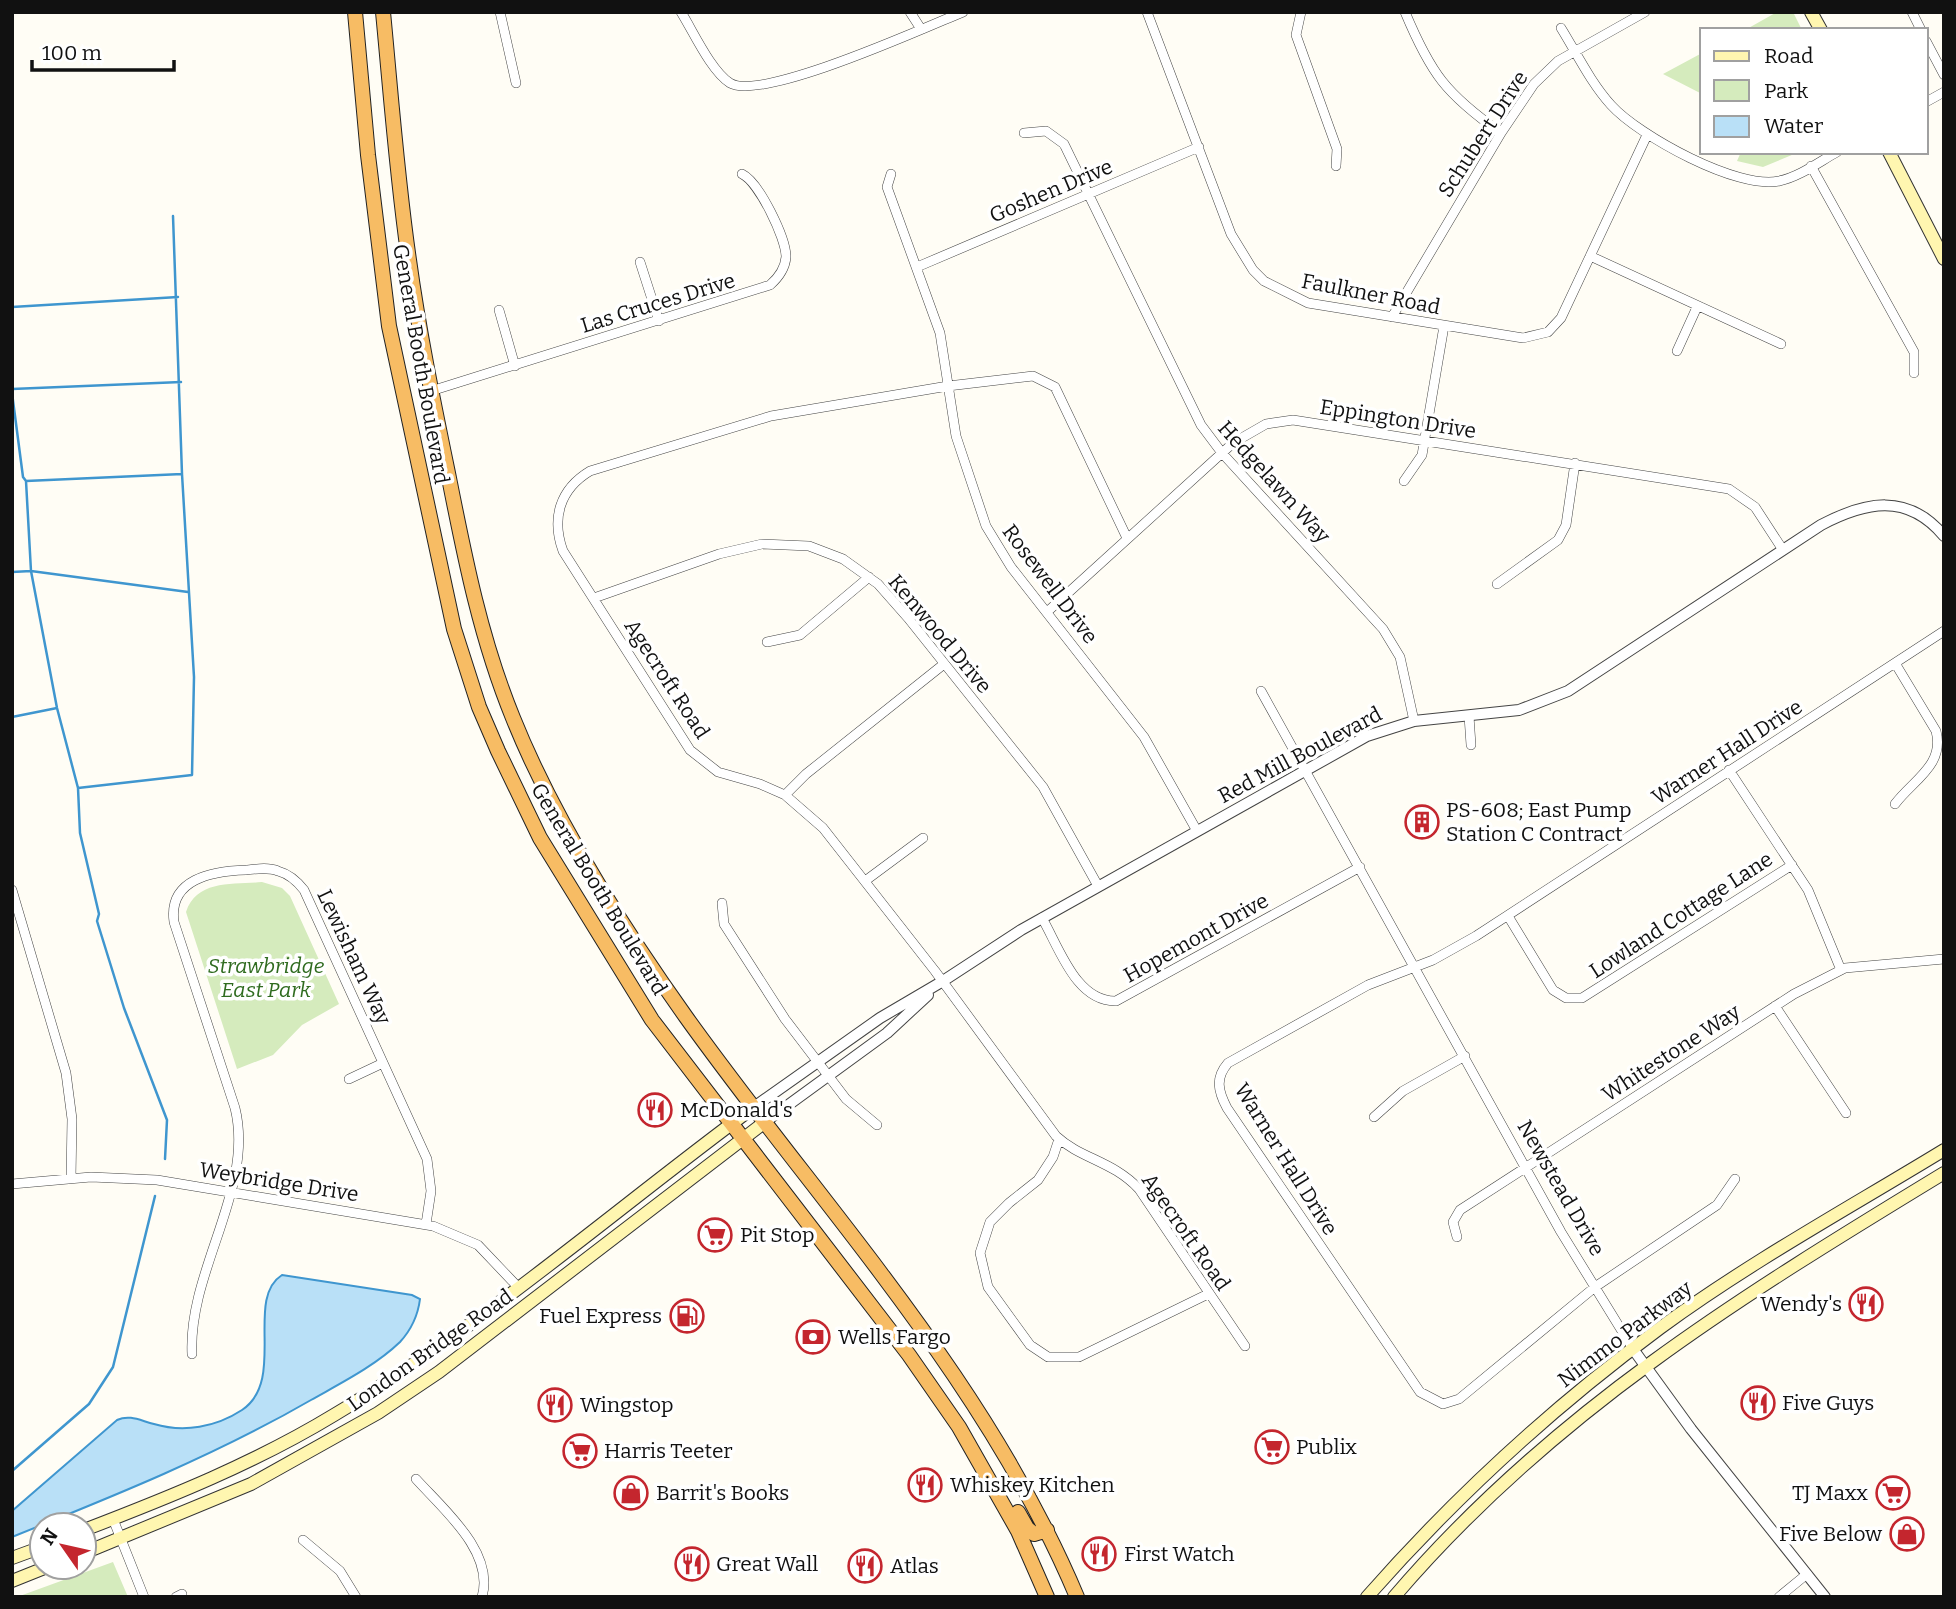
<svg xmlns="http://www.w3.org/2000/svg" width="1956" height="1609" viewBox="0 0 1956 1609" font-family="Bitter,serif">
	<rect width="100%" height="100%" fill="#fffdf5"/>
	<path fill="#d5ebbd" d="M1777 12H1793L1802 30H1745Z
		M1702 53V94L1663 74Z
		M1741 152H1799L1763 167 1737 161Z
		M262 882 282 888 290 896 339 1004 302 1025 273 1055 237 1069 186 912C197 879 233 885 262 882Z
		M113 1562 128 1597H17Z"/>
	<path fill="#b9e0f7" stroke="#3f96cf" stroke-width="2" d="M282 1275 412 1295 420 1299C418 1315 411 1330 400 1342 375 1366 341 1383 311 1400 216 1455 114 1496 12 1537V1511L117 1420C130 1414 141 1421 154 1424 184 1433 216 1427 242 1410 287 1380 244 1299 282 1275Z"/>
	<g fill="none" stroke-linecap="round" stroke-linejoin="round">
		<path stroke="#3f96cf" stroke-width="2.5" d="M12 307 178 297
			M12 389 181 382
			M12 393 23 477 26 481 31 571 57 708 78 788 80 833 99 914 97 921 124 1008 167 1120 165 1159
			M26 481 182 474
			M12 572 31 571 188 592
			M12 717 57 708
			M78 788 192 775 194 677 182 474 173 216
			M12 1471 89 1404 113 1367 155 1196"/>
		<defs>
			<path id="minor" d="M500 12 516 83
				M681 12C693 31 711 71 730 83 761 102 924 28 963 12
				M910 12 921 29
				M1147 12 1231 234 1253 270 1264 281 1308 303 1523 338 1548 332 1561 318 1647 135
				M1301 12 1296 35 1337 149 1336 166
				M1405 12C1431 74 1446 94 1501 133
				M1912 12 1921 30
				M1561 28C1577 54 1591 83 1611 105 1639 136 1738 190 1779 181 1799 177 1819 162 1837 152
				M1926 41 1944 75
				M1926 102 1944 92
				M1024 133 1046 131 1064 144 1201 425 1222 453 1383 629 1400 657 1414 721
				M1811 166 1914 352V373
				M891 174 887 187 940 333 956 436 986 526 1011 567 1144 737 1197 831
				M1590 256 1781 344
				M640 262 659 321
				M917 267 1199 147
				M499 310 515 366
				M1392 317 1501 133 1534 84 1558 61 1645 12
				M1677 351 1697 307
				M431 391 770 285C778 278 785 269 786 257 786 238 759 182 742 174
				M1404 481 1422 455 1444 326
				M1127 538 1055 387 1033 376 948 386 771 416 590 471C560 489 551 518 563 551L690 750 718 772 760 784 785 795 823 828 935 971 1056 1136C1081 1159 1113 1161 1139 1189L1245 1346
				M1497 584 1558 540 1566 525 1575 463
				M594 598 719 554 762 544 809 546 843 559 878 584 908 618 1043 787 1098 886
				M1047 612 1233 443 1266 424 1293 420 1729 489 1755 507 1783 550
				M767 642 800 635 869 577
				M1261 691 1561 1232 1633 1349
				M1469 716 1471 745
				M1729 770 1808 890 1841 970
				M785 795 806 774 944 664
				M1895 804C1913 780 1945 765 1936 731L1895 663
				M865 881 923 838
				M12 890 66 1073 72 1119 71 1178
				M722 903 724 924 785 1019 846 1099 877 1125
				M1508 916 1553 990 1566 998H1582L1792 865
				M1042 918C1059 947 1076 1002 1116 1001L1360 867
				M1775 1006 1846 1113
				M349 1079 383 1063
				M1374 1117 1403 1091 1465 1056
				M1059 1139 1053 1157 1038 1180 1009 1203 990 1222 980 1253 988 1287 1030 1345 1048 1357H1079L1208 1294
				M1735 1179 1717 1205 1595 1287 1459 1399 1443 1404 1420 1392 1227 1108C1218 1091 1215 1078 1228 1063L1368 985 1433 960 1476 936 1944 631
				M12 1184 91 1177 157 1180 433 1226 478 1245 517 1286
				M1457 1237 1453 1222 1460 1210 1794 994 1845 968 1944 959
				M192 1354C188 1270 255 1189 235 1108L174 922C168 879 212 871 246 870 256 869 268 867 278 871 289 874 297 881 304 890L427 1159 431 1191 426 1224
				M416 1479C443 1509 495 1552 482 1597
				M113 1519 144 1597
				M303 1540 340 1571 356 1597
				M176 1597 182 1594
				M1779 1597 1807 1574"/>
			<path id="tertiary" d="M754 1107 880 1018 943 981 1021 930 1367 736 1414 721 1519 710 1568 691 1821 525C1865 502 1907 492 1944 536
				M765 1122 887 1033 928 995
				M1633 1349 1691 1429 1825 1597"/>
			<path id="secondary" d="M1811 12 1821 30
				M1889 152 1944 259
				M84 1530C170 1497 255 1463 334 1415 481 1327 616 1209 754 1107
				M84 1553 251 1484 378 1413 439 1372 765 1122
				M12 1558 42 1547
				M12 1581 47 1567
				M1367 1597C1455 1497 1553 1407 1660 1328 1750 1262 1849 1208 1944 1150
				M1394 1597C1551 1413 1740 1297 1944 1173"/>
			<path id="trunk" d="M355 12 368 155 389 326 454 629 479 707 498 751 540 838 652 1020 909 1355 959 1427 1018 1531 1047 1597
				M383 12C391 95 397 178 409 260 419 333 434 405 449 478 465 559 481 640 513 718 554 820 622 927 686 1017 822 1207 985 1378 1077 1597
				M1018 1512 1027 1528 1034 1534 1047 1530"/>
		</defs>
		<use href="#minor" stroke="#444" stroke-width="10"/>
		<use href="#tertiary" stroke="#444" stroke-width="12"/>
		<use href="#secondary" stroke="#333" stroke-width="14"/>
		<use href="#trunk" stroke="#222" stroke-width="16"/>
		<use href="#minor" stroke="#fff" stroke-width="9"/>
		<use href="#tertiary" stroke="#fff" stroke-width="10"/>
		<use href="#secondary" stroke="#fff6b0" stroke-width="12"/>
		<use href="#trunk" stroke="#f7bc64" stroke-width="14"/>
	</g>
	<defs>
		<symbol id="building-ring" viewBox="-11 -11 22 22"><circle r="9.5" fill="#fff" stroke="#c4262e" stroke-width="1.5"/><path d="M-4-6H4V6H1V3H-1V6H-4ZM-2.5-4.3h1.7v1.8h-1.7ZM.8-4.3h1.7v1.8H.8ZM-2.5-1h1.7V.8h-1.7ZM.8-1h1.7V.8H.8Z" fill="#c4262e"/></symbol>
		<symbol id="restaurant-ring" viewBox="-11 -11 22 22"><circle r="9.5" fill="#fff" stroke="#c4262e" stroke-width="1.5"/><path d="M-5-6h1v4h1v-4h1v4h1v-4h1v5L-1.5 .5V6h-2V.5L-5-1ZM5-6V6H3V1.5H1.5Q1.5-4 5-6Z" fill="#c4262e"/></symbol>
		<symbol id="supermarket-ring" viewBox="-11 -11 22 22"><circle r="9.5" fill="#fff" stroke="#c4262e" stroke-width="1.5"/><path d="M-6-5.5h2.5l.6 2H6L4.5 2H-2.5L-4.4-4H-6ZM-1.5 3.2a1.3 1.3 0 1 0 .1 0ZM3 3.2a1.3 1.3 0 1 0 .1 0Z" fill="#c4262e"/></symbol>
		<symbol id="fuel-ring" viewBox="-11 -11 22 22"><circle r="9.5" fill="#fff" stroke="#c4262e" stroke-width="1.5"/><path d="M-5.5-6h7V0h2V4h1.3V-2.5L3-4.5l.8-.8L6-3V5H2.5V1h-1V6h-7ZM-4.2-4.7v3.2H.2V-4.7Z" fill="#c4262e"/></symbol>
		<symbol id="bank-ring" viewBox="-11 -11 22 22"><circle r="9.5" fill="#fff" stroke="#c4262e" stroke-width="1.5"/><path d="M-6-4H6V4H-6ZM0-2.3a2.3 2.3 0 1 0 0 4.6a2.3 2.3 0 1 0 0-4.6Z" fill="#c4262e"/></symbol>
		<symbol id="shop-ring" viewBox="-11 -11 22 22"><circle r="9.5" fill="#fff" stroke="#c4262e" stroke-width="1.5"/><path d="M-5-2.5h2.3a2.7 3.5 0 0 1 5.4 0H5L5.5 6h-11ZM-1.5-2.5h3a1.5 2.3 0 0 0-3 0Z" fill="#c4262e"/></symbol>
	</defs>
	<g fill-rule="evenodd">
		<use href="#building-ring" x="1403" y="803" width="38" height="38"/>
		<use href="#restaurant-ring" x="636" y="1091" width="38" height="38"/>
		<use href="#supermarket-ring" x="696" y="1216" width="38" height="38"/>
		<use href="#restaurant-ring" x="1847" y="1285" width="38" height="38"/>
		<use href="#fuel-ring" x="668" y="1297" width="38" height="38"/>
		<use href="#bank-ring" x="794" y="1318" width="38" height="38"/>
		<use href="#restaurant-ring" x="1739" y="1384" width="38" height="38"/>
		<use href="#restaurant-ring" x="536" y="1386" width="38" height="38"/>
		<use href="#supermarket-ring" x="1253" y="1428" width="38" height="38"/>
		<use href="#supermarket-ring" x="561" y="1432" width="38" height="38"/>
		<use href="#restaurant-ring" x="906" y="1466" width="38" height="38"/>
		<use href="#shop-ring" x="612" y="1474" width="38" height="38"/>
		<use href="#supermarket-ring" x="1874" y="1474" width="38" height="38"/>
		<use href="#shop-ring" x="1888" y="1515" width="38" height="38"/>
		<use href="#restaurant-ring" x="1080" y="1535" width="38" height="38"/>
		<use href="#restaurant-ring" x="673" y="1545" width="38" height="38"/>
		<use href="#restaurant-ring" x="846" y="1547" width="38" height="38"/>
	</g>
	<g text-anchor="middle" dominant-baseline="central" stroke-width="7" stroke-linejoin="round" paint-order="stroke">
		<g font-size="21" fill="#111" stroke="#fff">
			<text transform="translate(1483 134) rotate(-57)">Schubert Drive</text>
			<text transform="translate(1051 191) rotate(-23)">Goshen Drive</text>
			<text transform="translate(1371 294) rotate(11)">Faulkner Road</text>
			<text transform="translate(658 303) rotate(-17)">Las Cruces Drive</text>
			<text transform="translate(421 364) rotate(80)">General Booth Boulevard</text>
			<text transform="translate(1398 419) rotate(9)">Eppington Drive</text>
			<text transform="translate(1274 482) rotate(48)">Hedgelawn Way</text>
			<text transform="translate(1050 584) rotate(53)">Rosewell Drive</text>
			<text transform="translate(940 634) rotate(50)">Kenwood Drive</text>
			<text transform="translate(667 679) rotate(57)">Agecroft Road</text>
			<text transform="translate(1727 752) rotate(-33)">Warner Hall Drive</text>
			<text transform="translate(1300 755) rotate(-28)">Red Mill Boulevard</text>
			<text transform="translate(599 889) rotate(59)">General Booth Boulevard</text>
			<text transform="translate(1681 915) rotate(-33)">Lowland Cottage Lane</text>
			<text transform="translate(1196 938) rotate(-29)">Hopemont Drive</text>
			<text transform="translate(354 957) rotate(65)">Lewisham Way</text>
			<text transform="translate(1671 1053) rotate(-33)">Whitestone Way</text>
			<text transform="translate(1286 1159) rotate(58)">Warner Hall Drive</text>
			<text transform="translate(279 1182) rotate(9)">Weybridge Drive</text>
			<text transform="translate(1561 1188) rotate(60)">Newstead Drive</text>
			<text transform="translate(1186 1232) rotate(55)">Agecroft Road</text>
			<text transform="translate(1625 1334) rotate(-37)">Nimmo Parkway</text>
			<text transform="translate(430 1350) rotate(-35)">London Bridge Road</text>
		</g>
		<g font-size="21" fill="#111" stroke="#fff" text-anchor="start">
			<text x="1446" y="810">PS-608; East Pump<tspan x="1446" dy="24">Station C Contract</tspan></text>
			<text x="680" y="1110">McDonald's</text>
			<text x="740" y="1235">Pit Stop</text>
			<text x="1842" y="1304" text-anchor="end">Wendy's</text>
			<text x="662" y="1316" text-anchor="end">Fuel Express</text>
			<text x="838" y="1337">Wells Fargo</text>
			<text x="1782" y="1403">Five Guys</text>
			<text x="580" y="1405">Wingstop</text>
			<text x="1296" y="1447">Publix</text>
			<text x="604" y="1451">Harris Teeter</text>
			<text x="950" y="1485">Whiskey Kitchen</text>
			<text x="656" y="1493">Barrit's Books</text>
			<text x="1868" y="1493" text-anchor="end">TJ Maxx</text>
			<text x="1882" y="1534" text-anchor="end">Five Below</text>
			<text x="1124" y="1554">First Watch</text>
			<text x="716" y="1564">Great Wall</text>
			<text x="890" y="1566">Atlas</text>
		</g>
		<g font-size="21" font-style="italic" fill="#2f6b1f" stroke="#fff">
			<text x="266" y="966">Strawbridge<tspan x="266" dy="24">East Park</tspan></text>
		</g>
	</g>
	<rect width="1956" height="1609" fill="none" stroke="#111111" stroke-width="28"/>
	<rect x="1700" y="28" width="228" height="126" fill="#ffffff" stroke="#a0a0a0" stroke-width="2"/>
	<rect x="1714" y="51" width="35" height="10" fill="#fff6b0" stroke="#a0a0a0" stroke-width="2"/>
	<text x="1764" y="63" font-size="21" fill="#111111">Road</text>
	<rect x="1714" y="80" width="35" height="21" fill="#d5ebbd" stroke="#a0a0a0" stroke-width="2"/>
	<text x="1764" y="98" font-size="21" fill="#111111">Park</text>
	<rect x="1714" y="116" width="35" height="21" fill="#b9e0f7" stroke="#a0a0a0" stroke-width="2"/>
	<text x="1764" y="133" font-size="21" fill="#111111">Water</text>
	<g transform="translate(63 1546) rotate(304)"><circle r="33" fill="#ffffff" stroke="#a0a0a0" stroke-width="2"/>
	<path d="M0-5L12 26L0 18L-12 26Z" fill="#c4262e"/>
	<text y="-10" font-size="19" font-weight="bold" text-anchor="middle" fill="#111111">N</text>
	</g>
	<path d="M32 60v10h142v-10" fill="none" stroke="#111111" stroke-width="3.5"/>
	<text x="42" y="60" font-size="21" fill="#111111" stroke="#ffffff" stroke-width="5" paint-order="stroke">100 m</text>
</svg>
